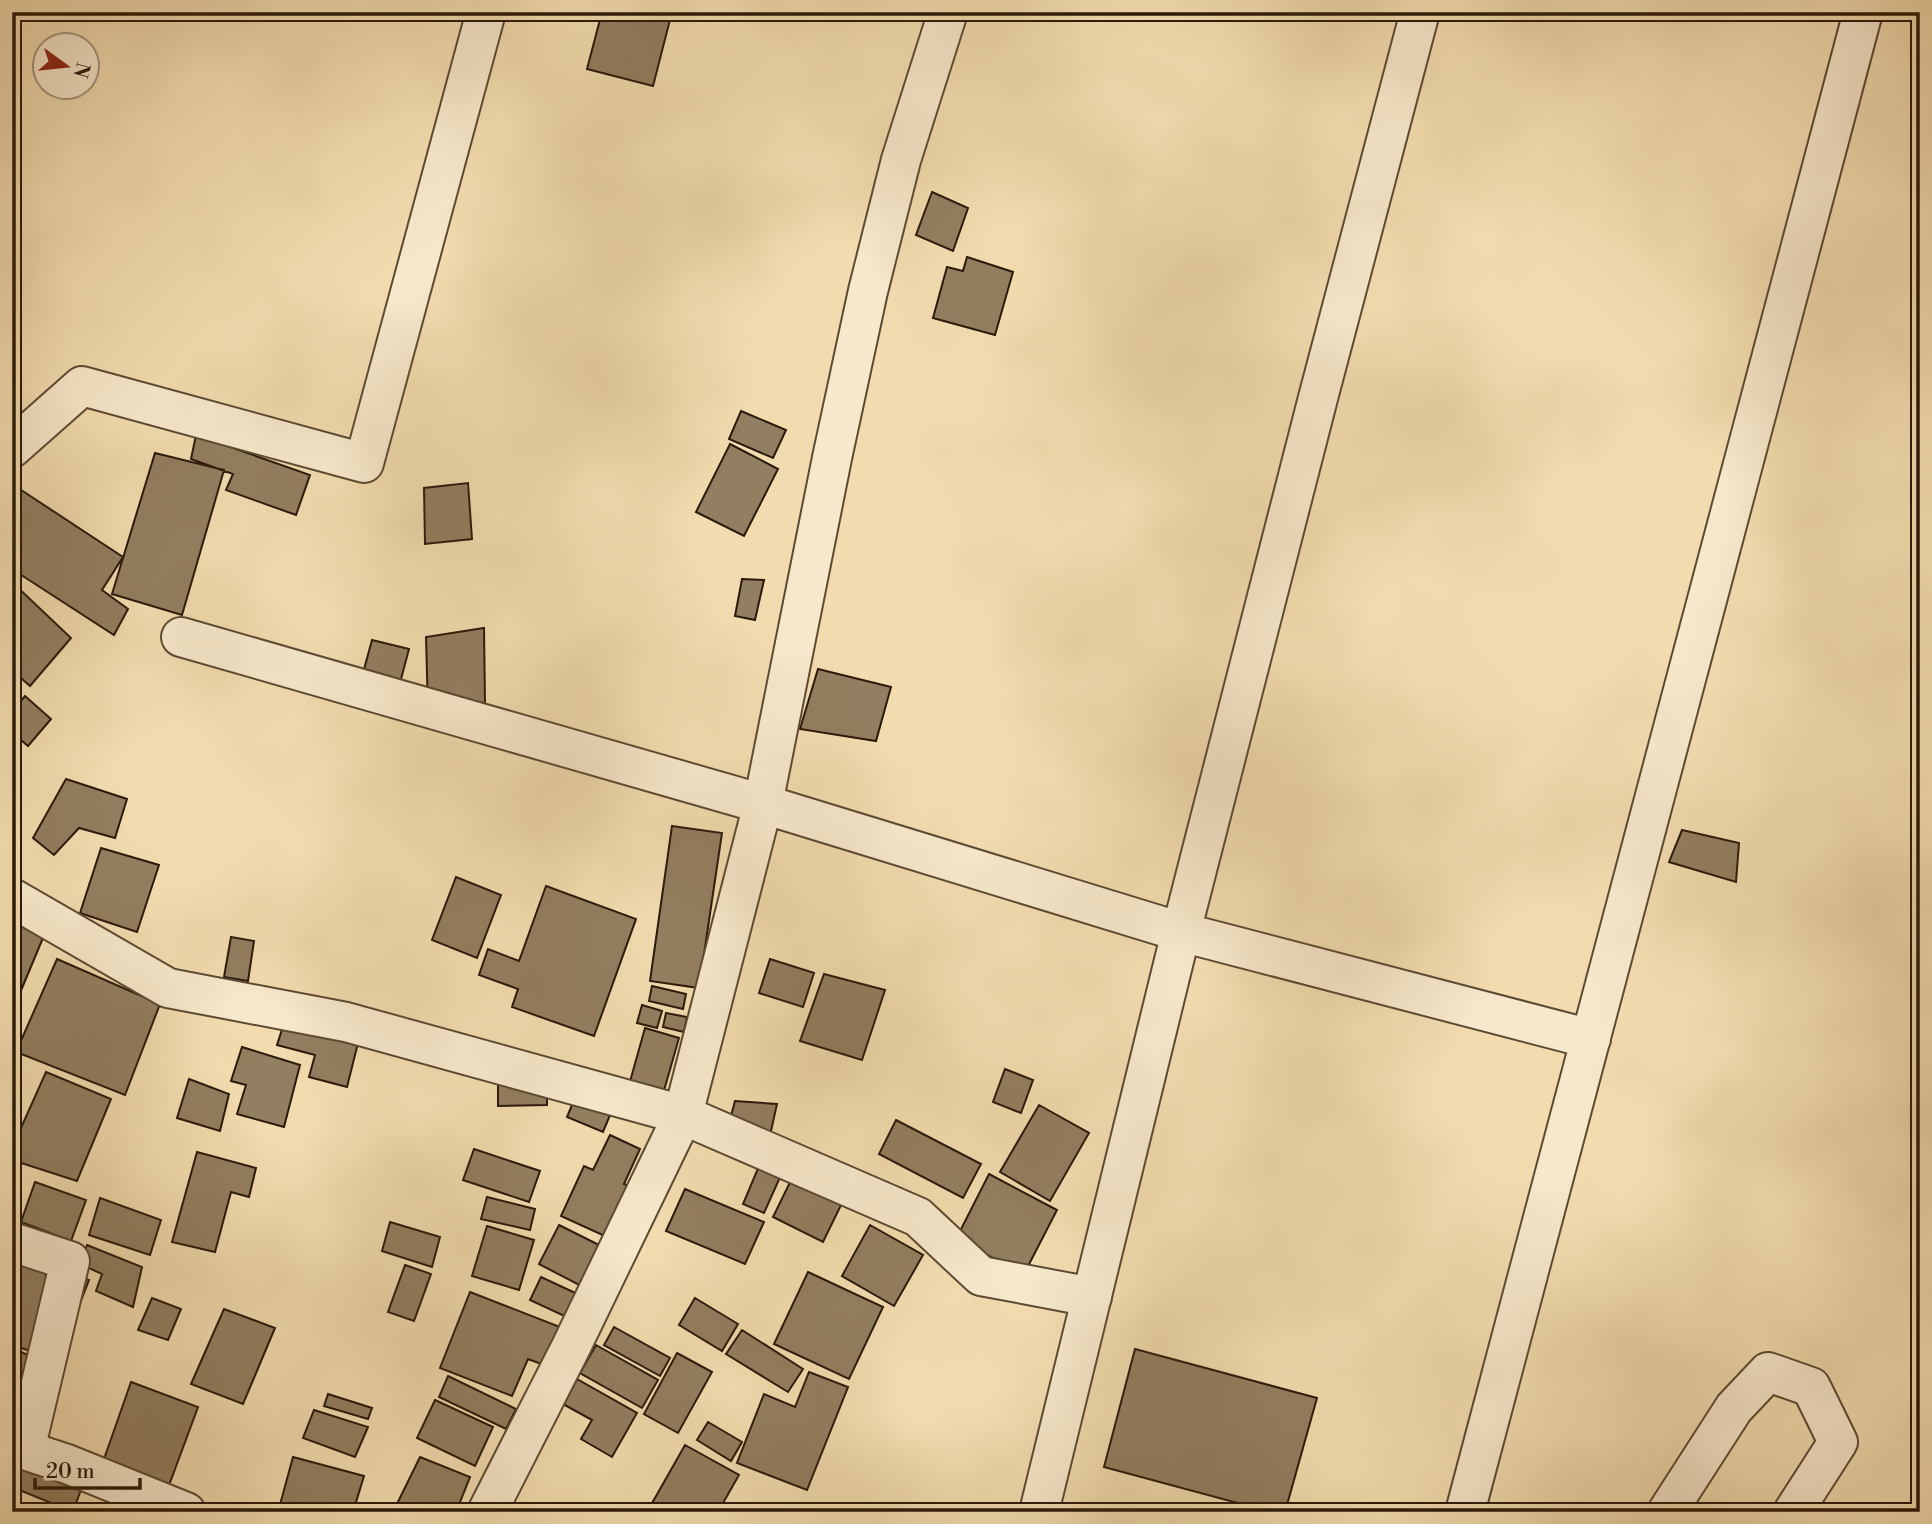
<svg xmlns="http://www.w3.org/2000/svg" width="1932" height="1524" viewBox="0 0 1932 1524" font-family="'Libre Bodoni',serif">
	<rect width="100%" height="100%" fill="#f2dcaf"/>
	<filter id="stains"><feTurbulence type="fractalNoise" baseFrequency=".00286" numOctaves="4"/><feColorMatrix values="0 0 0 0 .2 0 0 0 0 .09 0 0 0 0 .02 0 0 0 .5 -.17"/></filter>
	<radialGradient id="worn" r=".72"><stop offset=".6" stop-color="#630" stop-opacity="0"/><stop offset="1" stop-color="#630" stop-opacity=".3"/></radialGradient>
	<path fill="#927e60" stroke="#2b190a" stroke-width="2" d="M602 12H672L653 86 587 69Z
		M932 192 968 208 953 251 916 235Z
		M967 257 1013 272 995 335 933 318 947 267 963 271Z
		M741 411 786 430 773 458 729 439Z
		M196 435 310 475 296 515 226 490 233 474 191 459Z
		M730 444 778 469 744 536 696 512Z
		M155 453 224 470 182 615 112 594Z
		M468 483 472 539 425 544 424 488Z
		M12 484 123 557 102 590 128 609 114 635 12 569Z
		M742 579 764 580 755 620 735 616Z
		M13 583 71 638 30 686 12 670Z
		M484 628 485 703 428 711 426 637Z
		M372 640 409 649 400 683 363 673Z
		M818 669 891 687 876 741 800 729Z
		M25 696 51 719 28 746 12 732V712Z
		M66 779 127 799 115 838 79 828 54 855 33 838Z
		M672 826 722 833 699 988 650 981Z
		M1682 830 1739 843 1736 882 1669 862Z
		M101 848 159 865 137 932 80 913Z
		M456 877 501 895 477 958 432 940Z
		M546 886 636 919 594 1036 512 1007 518 989 479 975 488 949 519 961Z
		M12 910 48 926 12 1012Z
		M231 937 254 941 248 981 224 977Z
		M57 959 160 1004 125 1095 16 1052Z
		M770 959 814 973 803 1007 759 993Z
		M824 974 885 990 862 1060 800 1041Z
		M652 986 686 994 683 1009 649 1001Z
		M642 1005 662 1011 657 1028 637 1023Z
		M666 1013 687 1017 684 1032 663 1027Z
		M285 1020 359 1039 347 1087 309 1077 315 1055 277 1045Z
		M645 1028 679 1038 663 1094 629 1085Z
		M242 1047 300 1065 284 1127 237 1114 246 1085 231 1081Z
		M1005 1069 1033 1080 1021 1113 993 1102Z
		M46 1072 111 1099 77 1181 12 1160V1148Z
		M189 1079 229 1094 220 1131 177 1118Z
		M498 1084H547V1105L498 1106Z
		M577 1093 613 1108 603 1132 567 1117Z
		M735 1101 777 1104 767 1149 725 1138Z
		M1039 1105 1089 1133 1050 1201 1000 1172Z
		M896 1120 981 1164 963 1198 879 1154Z
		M610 1135 640 1149 624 1184 632 1187 609 1238 561 1216 584 1166 593 1170Z
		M474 1149 540 1171 529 1202 463 1180Z
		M197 1152 256 1168 249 1197 231 1192 215 1252 172 1242Z
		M759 1166 781 1175 764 1213 743 1204Z
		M794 1174 844 1199 823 1242 773 1217Z
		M989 1174 1057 1210 1024 1274 956 1239Z
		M35 1182 86 1200 71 1241 21 1222Z
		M685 1189 764 1222 745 1264 666 1231Z
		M487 1197 535 1209 530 1230 481 1219Z
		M100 1198 161 1220 150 1255 89 1235Z
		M390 1222 440 1237 432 1267 382 1251Z
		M559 1225 603 1247 583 1287 539 1264Z
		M870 1225 923 1255 894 1306 842 1276Z
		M487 1226 534 1240 519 1290 472 1276Z
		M87 1245 142 1267 133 1307 96 1291 102 1274 80 1264Z
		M25 1256 89 1280 58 1360 12 1345V1290Z
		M405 1265 431 1274 414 1321 388 1312Z
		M808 1272 883 1307 849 1379 774 1344Z
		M541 1277 584 1297 573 1320 530 1300Z
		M470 1292 560 1327 544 1365 528 1359 512 1396 440 1368Z
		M152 1298 181 1309 168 1340 138 1330Z
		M695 1298 738 1324 722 1351 679 1325Z
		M224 1309 275 1328 243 1404 191 1384Z
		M614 1327 670 1358 660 1376 604 1345Z
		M742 1330 803 1369 788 1392 726 1354Z
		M596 1345 658 1380 642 1408 580 1373Z
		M12 1348 55 1367 38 1415 12 1405Z
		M1135 1349 1317 1398 1285 1512H1271L1104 1467Z
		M677 1353 712 1372 678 1433 644 1414Z
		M809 1372 848 1387 807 1490 737 1463 764 1394 795 1407Z
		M448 1376 516 1409 506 1429 439 1397Z
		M577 1379 637 1413 612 1457 581 1439 592 1420 563 1404Z
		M131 1382 198 1407 168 1488 103 1462Z
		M328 1394 372 1408 368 1419 324 1406Z
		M435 1400 493 1427 475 1466 417 1438Z
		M314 1410 368 1427 355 1457 303 1438Z
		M708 1422 742 1442 731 1461 697 1440Z
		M685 1445 739 1475 718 1512H662L651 1505Z
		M19 1457 83 1484 73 1512 12 1487V1477Z
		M293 1457 364 1476 353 1512H278Z
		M420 1457 470 1477 456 1512H393Z"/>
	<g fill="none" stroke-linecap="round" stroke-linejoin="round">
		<defs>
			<path id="minor" d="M12 448 82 386 364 463 486 12
				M181 637 763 804 1181 932 1591 1039
				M12 898 168 988 346 1022 683 1115 918 1217 981 1276 1092 1297
				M12 1242 70 1261 25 1450
				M12 1446 67 1464 186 1512
				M487 1512 571 1347 683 1115 763 804 832 458 868 291 901 160 948 12
				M1039 1512 1181 932 1318 398 1420 12
				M1465 1512 1863 12
				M1667 1512 1734 1408 1768 1372 1811 1387 1838 1442 1793 1512"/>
		</defs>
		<use href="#minor" stroke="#5d4a33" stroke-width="42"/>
		<use href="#minor" stroke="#f7e8cb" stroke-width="38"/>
	</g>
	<rect width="1932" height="1524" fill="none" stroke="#f2dcaf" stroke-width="42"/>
	<rect x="14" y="14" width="1904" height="1496" fill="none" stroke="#2b190a" stroke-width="3.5"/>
	<rect x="21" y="21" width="1890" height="1482" fill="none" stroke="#2b190a" stroke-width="2"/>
	<g transform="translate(66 66) rotate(105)"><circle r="33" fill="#f7e8cb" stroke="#a5957e" stroke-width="2"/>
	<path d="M0-5L12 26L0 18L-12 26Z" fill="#8f2418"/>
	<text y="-10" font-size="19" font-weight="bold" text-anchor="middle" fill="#2b190a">N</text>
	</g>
	<path d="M35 1478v10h105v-10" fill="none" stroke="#2b190a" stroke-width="3.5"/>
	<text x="46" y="1478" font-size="21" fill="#2b190a" stroke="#f7e8cb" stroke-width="5" paint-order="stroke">20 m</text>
	<rect width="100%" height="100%" filter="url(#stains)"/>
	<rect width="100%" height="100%" fill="url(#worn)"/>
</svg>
